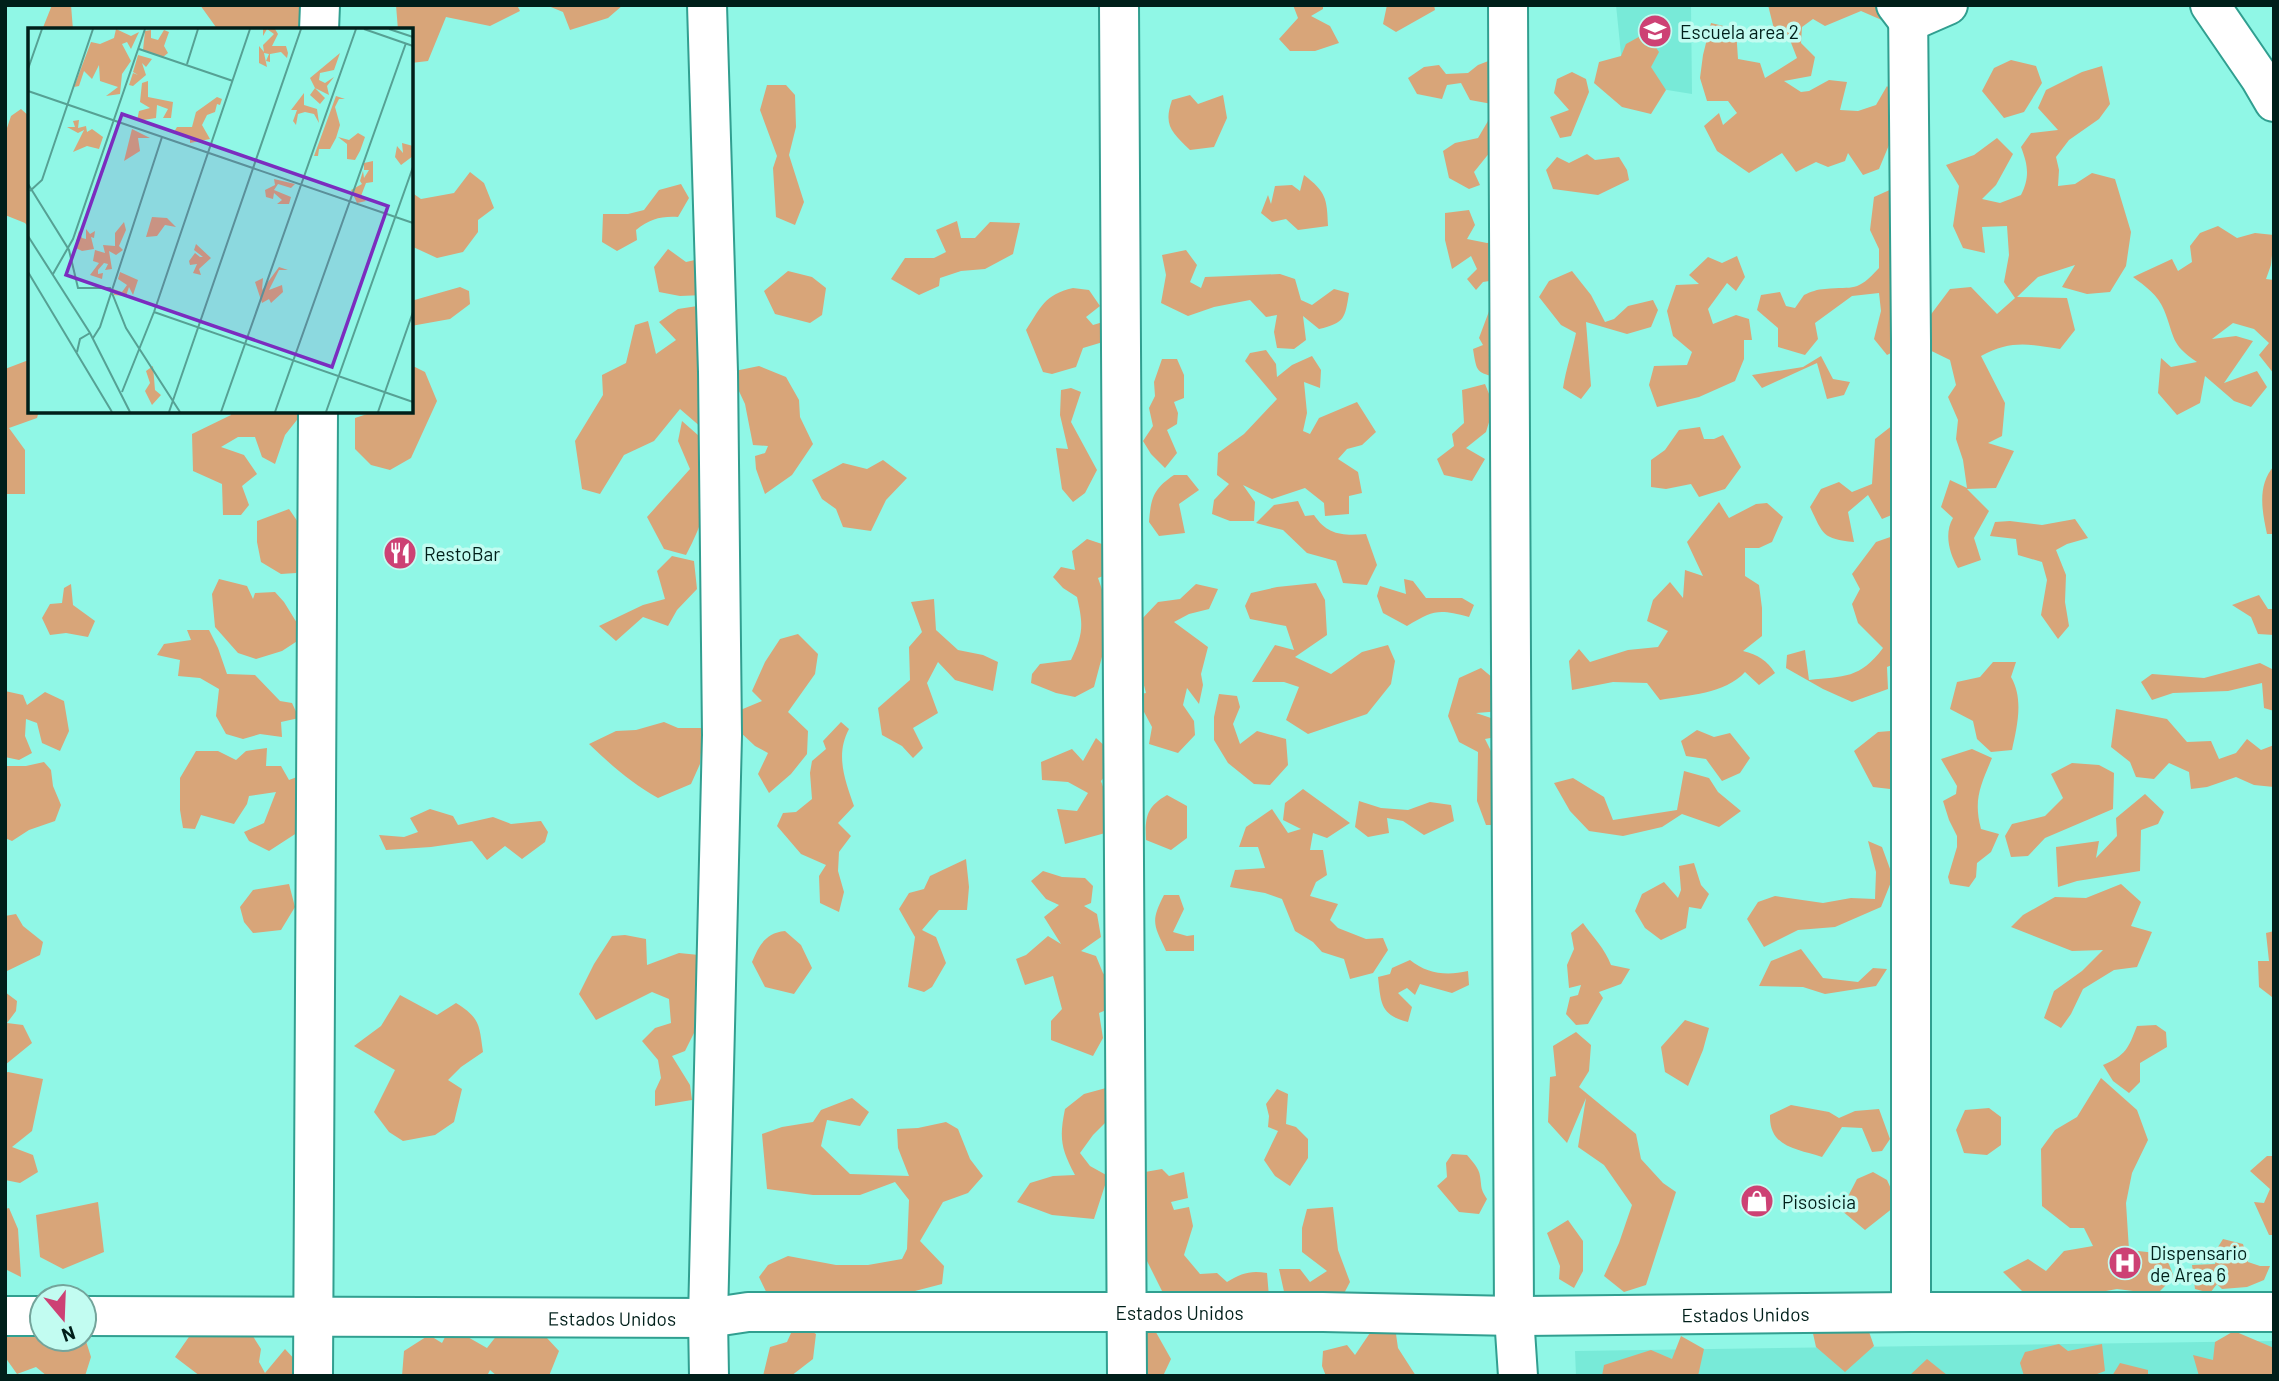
<svg xmlns="http://www.w3.org/2000/svg" width="2279" height="1381" viewBox="0 0 2279 1381" font-family="Barlow,sans-serif">
	<rect width="100%" height="100%" fill="#90f7e6"/>
	<path fill="#78ead8" d="M1616 5H1691L1692 94 1624 83Z
		M2274 1341V1376H1576L1575 1351Z"/>
	<path fill="#d8a579" d="M52 5H71L73 30H42Z
		M200 5H330L324 30H218Z
		M396 5H517L520 11 490 26 446 17 428 61 411 63V30H398Z
		M546 5H623L608 18 570 30 563 12Z
		M1293 5H1323V9L1311 16 1330 26 1339 43 1315 51H1290L1279 39 1298 18Z
		M1387 5H1434L1435 10 1396 32 1383 24Z
		M1768 5H1891L1884 21 1861 11 1825 26 1813 19 1802 27 1801 43 1815 57 1811 76 1784 81 1801 92 1809 91 1829 80 1847 82 1840 110 1858 111 1876 105 1887 86 1896 96 1894 133 1879 169 1863 175 1848 153 1845 161 1828 167 1816 162 1796 172 1782 153 1749 173 1717 151 1704 126 1719 113 1723 125 1737 113 1728 101H1707L1700 78 1703 55 1711 23 1736 29 1738 59 1760 63 1765 78 1797 58 1788 35 1774 29Z
		M1646 33 1659 52 1651 67 1666 90 1651 114 1622 107 1594 83 1599 62 1621 56 1626 44Z
		M1491 60 1492 104 1470 100 1461 83 1447 85 1442 99 1417 94 1408 78 1424 67 1439 65 1446 74 1468 73 1478 65Z
		M2011 60 2036 66 2042 83 2024 112 2004 118 1982 91 1994 68Z
		M2102 66 2110 104 2099 119 2069 140 2056 157 2059 170 2058 186 2075 184 2092 173 2115 179 2131 232 2126 266 2110 292 2087 294 2062 287 2075 265 2038 277 2017 297 2067 298 2075 330 2060 349C2028 344 2011 340 1981 356L2005 403 2002 436 1988 443 2014 451 1996 488 1967 489 1989 511 1974 538 1981 560 1958 568C1949 553 1944 533 1953 518L1941 507 1950 480 1967 488 1963 460 1956 439 1958 420 1948 397 1956 385 1950 360 1911 341 1950 289 1971 287 1997 314 2015 298 2004 282 2009 255 2007 226 1982 227 1985 253 1963 248 1953 226 1959 186 1946 165 1974 155 1997 138 2013 154 1996 185 1982 199 2000 203 2021 195C2030 177 2028 165 2021 147L2031 133 2058 130 2038 108 2046 90 2082 72Z
		M1572 72 1586 79 1589 92 1571 136 1560 138 1550 117 1569 110 1554 93 1557 79Z
		M767 85H786L795 95 796 127 789 155 804 202 795 225 776 217 773 168 777 156 760 110Z
		M1190 95 1198 104 1223 95 1227 118 1214 147 1190 150C1172 132 1163 126 1172 100Z
		M21 109 30 117V229L25 223 5 215V134L11 116Z
		M1488 121 1498 130 1499 141 1474 172 1480 185 1469 189 1449 178 1443 151 1455 143 1478 138Z
		M1587 154 1595 160 1619 157 1627 170 1629 180 1598 195 1553 189 1546 170 1557 157 1569 163Z
		M470 172 484 183 494 208 478 220V232L463 252 437 258 411 246V192L421 199 454 193Z
		M1304 175C1326 192 1327 198 1328 226L1298 230 1286 219 1272 222 1261 213 1268 195 1271 204 1275 186 1292 185 1300 191Z
		M681 184 689 198 678 217C661 216 650 219 636 230L637 240 617 251 602 242 603 214H628L644 210 659 190Z
		M1894 188 1900 273 1891 294 1903 347 1887 355 1874 339 1881 311 1879 293 1852 296 1815 323 1818 339 1805 355 1778 347V328L1757 310 1761 295 1780 292 1786 306 1795 308 1804 295C1810 292 1818 289 1825 289 1855 286 1856 293 1879 268V249L1870 230 1874 197Z
		M1469 210 1475 225 1467 239 1487 243 1507 238 1502 279 1483 282 1476 290 1467 279 1477 269 1471 256 1452 269 1445 240V213Z
		M957 221 961 238H975L990 222 1020 223 1013 254 985 269 961 271 940 278 939 286 919 295 891 279 905 258H934L946 252 936 230Z
		M2218 226 2237 238 2255 233 2274 235 2271 265 2266 279 2274 280V374L2259 355 2269 343 2254 329 2233 323 2212 339 2236 336 2253 341 2224 383 2257 371 2267 387 2251 407 2234 401 2205 376 2200 403 2177 415 2158 393 2161 358 2171 367 2197 362C2170 344 2175 337 2164 310 2158 295 2145 286 2133 277L2172 259 2178 271 2192 262 2190 246 2200 233Z
		M668 249 686 262 708 257 704 295 680 296 659 292 654 267Z
		M1186 250 1197 265 1190 282 1201 288 1205 277 1280 274 1295 279 1301 300 1312 305 1334 289 1349 293C1345 318 1345 323 1319 329L1303 316 1306 340 1294 349 1277 348 1274 332 1277 315 1266 317 1250 300 1214 307 1188 316 1161 303 1166 275 1162 255Z
		M1737 256 1745 277 1736 291 1727 283 1708 309 1713 324 1736 315 1749 319 1752 340H1744V359L1735 381 1699 397 1657 407 1649 385 1654 366 1687 365 1692 352 1673 336 1667 311 1676 285 1699 284 1689 275 1708 257 1722 263Z
		M788 271 812 277 826 288 822 315 810 323 775 314 764 291Z
		M1572 271 1591 295 1605 322 1614 319 1628 306 1653 300 1658 310 1651 327 1627 334 1586 322 1591 386 1581 399 1563 388C1566 369 1572 352 1576 333L1561 325 1539 297 1549 281Z
		M460 287 469 291 470 304 450 319 411 326V301Z
		M1073 288 1089 290 1100 306 1086 317 1093 325 1103 322V342L1083 348 1076 367 1052 374 1043 372 1026 330C1041 307 1044 295 1073 288Z
		M1494 298 1499 378C1476 372 1477 373 1473 349L1483 345 1479 338Z
		M704 305 702 428 680 409 654 441 624 455 600 494 582 489 575 441 603 395 602 375 626 363 635 325 648 321 656 354 676 340 659 322 678 309Z
		M1266 350 1276 364 1277 377 1292 365 1312 356 1321 370 1320 388 1304 382 1307 413 1303 431 1310 434 1319 418 1357 402 1376 432 1362 445 1347 449 1338 459 1358 472 1362 493 1349 496V514L1325 516 1324 503 1305 488 1272 499 1243 485 1255 502 1254 521H1230L1212 514 1214 500 1229 484 1217 475 1218 453 1244 434 1277 399 1245 361 1250 353Z
		M1821 356 1833 379 1850 382 1844 395 1827 399 1817 363 1762 388 1752 375 1803 367Z
		M1162 359H1177L1184 375V398L1174 402 1178 413 1177 424 1167 430 1177 453 1165 468 1151 454 1143 441 1153 426 1149 408 1155 396 1154 382Z
		M26 361 30 362V411H39L37 418 9 428 25 450V494H5V369Z
		M759 366 786 377 799 400 800 417 813 444 792 475 765 494 756 469 755 456 765 453 768 446 753 445 745 404 730 372Z
		M415 367 425 372 437 401 411 458 390 470 371 465 355 449V418L376 411H411V368Z
		M1485 384 1494 406 1486 432 1466 448 1485 459 1472 481 1444 475 1437 459 1454 446 1452 434 1464 423 1462 390Z
		M1071 388 1081 392 1071 422 1097 470 1085 493 1073 502 1062 489 1056 448 1068 449 1060 415 1061 390Z
		M231 411H304L285 435 275 464 262 457 255 437H238L221 447 244 455 257 474 242 486 249 505 241 515H223L222 484 193 471 192 434 231 415Z
		M682 421 699 436 724 428C715 475 709 512 686 555L664 549 647 517 690 469 678 441Z
		M1898 421 1894 514 1882 519 1868 495 1848 512 1854 542C1822 539 1823 534 1810 507L1821 489 1839 482 1852 492 1872 484 1875 439Z
		M1700 427 1704 439H1714L1723 435 1741 467 1725 489 1699 497 1691 484 1666 489 1651 487V460L1665 450 1679 430Z
		M883 460 907 478 886 500 871 531 843 527 836 509 822 499 812 480 843 463 867 469Z
		M2274 466V534H2267C2262 511 2257 485 2274 466Z
		M1174 475H1187L1199 490 1179 504 1185 533 1159 536 1149 522C1151 498 1153 489 1174 475Z
		M1298 501 1305 516 1314 515C1327 535 1343 536 1366 534L1377 565 1367 585 1343 583 1336 561 1307 553 1283 530 1256 523 1274 505Z
		M1719 502 1729 518 1756 504 1767 503 1783 517 1772 542 1759 548H1745V576L1759 585 1762 608V636L1743 651C1758 655 1767 660 1775 673L1759 685 1745 672C1725 694 1688 695 1660 700L1647 683 1613 682 1572 690 1569 661 1579 649 1590 662 1628 650 1658 647 1668 631 1647 621 1653 600 1670 582 1683 598 1685 570 1703 576 1687 542Z
		M289 509 311 541 296 573 281 574 261 562 257 542V521Z
		M2075 519 2088 538 2067 544 2056 550 2066 575 2065 602 2069 626 2058 639 2041 615 2047 580 2042 562 2018 555 2016 539 1990 536 1995 522 2010 521 2042 525Z
		M1899 534 1919 654 1887 667 1888 689 1852 702 1823 689 1786 668 1787 655 1805 650 1809 680C1844 676 1860 679 1883 648L1858 623 1852 604 1860 589 1852 574 1876 542Z
		M1087 539 1102 544 1108 574 1098 578 1107 604 1103 653 1094 687 1075 697 1056 693 1031 683 1032 674 1040 664 1071 660C1084 633 1083 624 1077 597L1063 588 1053 577 1061 567 1075 570 1072 551Z
		M672 556 694 561 697 589 677 610 668 626 643 617 616 641 599 626 643 605 665 599 657 571Z
		M219 579 247 586 253 599 255 593 275 592 284 602 305 636 282 651 256 659 238 653 215 627 212 594Z
		M1404 579 1413 581 1426 598H1462L1474 605 1469 617C1438 609 1434 610 1407 626L1383 613 1377 596 1380 586 1406 594Z
		M1316 583 1325 600 1327 635 1295 657 1331 674 1362 652 1388 645 1395 661 1391 684 1367 714 1308 734 1286 720 1299 687 1284 682H1252L1275 645 1294 650 1286 626 1250 619 1245 606 1251 593 1277 587Z
		M71 584 73 605 95 621 88 637 66 633 50 635 42 618 50 604 62 603 64 588Z
		M1196 584 1218 589 1209 609 1189 614 1174 622 1208 647 1201 674 1203 685 1199 704 1187 688 1183 705 1194 721 1195 735 1178 753 1149 744 1152 727 1135 695 1146 693 1141 674 1122 640 1158 602 1180 599Z
		M2259 595 2268 609H2274V635L2258 634 2251 617 2232 605Z
		M934 599 936 630 958 650 983 655 998 662 993 691 955 680 938 662 927 683 938 713 913 728 923 748 913 758 902 746 882 735 878 708 910 680 909 647 922 632 911 602Z
		M187 630H209L218 648 227 674 255 675 280 701 292 703 299 718 281 722 282 737 260 734 243 739 226 734 216 716 219 689 200 678 178 676 180 660 157 655 164 644 191 640Z
		M798 634 818 654 815 674 788 712 808 731 807 754 791 774 769 793 758 774 768 753 755 746 738 730V711L762 701 752 691 765 662 780 639Z
		M1993 662H2016L2011 677C2024 699 2017 727 2012 750L1991 752 1977 739 1973 721 1950 709 1957 682 1980 677Z
		M2260 663 2274 670V711L2264 708 2262 683 2228 691 2173 693 2152 700 2141 682 2152 674 2204 678Z
		M1481 668 1499 683 1502 711 1476 713 1491 718 1501 736 1485 739 1496 761 1503 825H1486L1477 801 1478 752 1459 742 1448 716 1459 678Z
		M5 691 23 695 27 705 45 692 64 701 69 731 60 751 42 743 37 723 26 719 25 736 32 753 19 760 5 757Z
		M1219 694 1237 696 1240 707 1233 724 1240 744 1257 731 1286 739 1288 765 1270 785 1254 784 1228 763 1214 740V717Z
		M2116 709 2167 719 2187 742 2211 741 2219 759 2236 753 2247 739 2261 750 2274 745V787L2254 785 2236 777 2207 787 2191 789 2189 772 2169 763 2154 779 2136 777 2130 762 2111 747Z
		M664 722 678 728H703L700 764 691 784 658 798C631 783 611 765 589 744L616 731 636 730Z
		M841 722 849 729C835 755 845 780 854 806L838 823 851 836 839 852 838 871 844 892 839 912 820 903 819 876 826 865 801 854 777 826 783 813 796 812 812 799 810 773 812 761 826 749 823 741Z
		M1697 730 1714 737 1730 733 1750 758 1740 773 1722 781 1706 759 1686 756 1681 741Z
		M1903 730 1904 769 1890 789 1873 787 1854 751 1878 732Z
		M1096 738 1119 759 1101 781 1111 810 1109 832 1065 844 1057 809 1077 811 1088 793 1068 782 1042 780 1041 762 1072 749 1083 761Z
		M267 748 266 766H281L289 780 313 771 326 814 269 851 249 841 244 832 264 823 276 792 249 796 247 804 234 824 201 815 195 829 183 828 180 810V778L196 751H218L236 760 246 751Z
		M1972 749 1992 758C1981 785 1973 799 1981 829L1999 834 1991 852 1977 863 1976 877 1969 887 1950 884 1948 877 1957 847V836L1949 820 1943 801 1956 794 1957 786 1941 759Z
		M44 762 51 770 53 786 61 805 55 821 29 830 12 841 5 838V766H26Z
		M2072 763 2099 765 2114 773 2113 809 2045 838 2028 856 2011 857 2005 836 2012 824 2045 816 2063 798 2051 774Z
		M1684 771 1709 778 1718 792 1741 811 1719 827 1682 814 1662 827 1623 836 1589 831 1570 811 1554 783 1573 778 1604 797 1613 820 1677 810Z
		M1303 789 1350 823 1327 838 1313 833 1310 850H1323L1327 875 1316 882 1310 896 1338 904 1330 920 1338 928 1366 939 1383 938 1388 950 1373 973 1350 979 1344 959 1322 952 1313 942 1295 931 1282 899 1265 893 1230 887 1235 870 1265 868 1258 847H1239L1246 827 1272 809 1288 833 1301 829 1283 820 1285 803Z
		M2145 794 2164 812 2158 824 2141 830 2140 871 2077 881 2058 887 2056 847 2099 841 2096 858 2117 836 2116 818Z
		M1167 795 1187 806V838L1171 850 1146 840C1145 818 1146 807 1167 795Z
		M1359 801 1381 808 1408 810 1430 802 1451 805 1454 821 1424 835 1403 821 1387 818 1389 833 1368 837 1355 827Z
		M430 809 453 816 458 825 493 817 511 824 541 821 548 832 545 842 522 859 505 846 487 860 472 841 431 847 386 850 379 835 404 837 418 832 410 818Z
		M1868 841 1882 847 1893 877 1881 907 1835 927 1798 930 1764 947 1747 919 1758 902 1775 896 1823 903 1851 898 1875 899 1876 872Z
		M966 859 969 887 967 910H939L922 930 936 937 946 963 932 987 924 992 908 987 915 937 899 909 909 893 924 889 930 876Z
		M1694 863 1701 885 1709 894 1701 909 1689 907 1686 928 1661 940 1645 928 1635 911 1642 894 1664 882 1678 898 1681 890 1679 866Z
		M1043 871 1062 877 1085 878 1093 886 1091 903 1084 906 1097 914 1101 937 1081 951 1096 956 1103 973 1115 987 1116 1006 1099 1013 1103 1038 1093 1056 1051 1040V1021L1062 1009 1053 976 1025 985 1016 959 1026 955 1048 936 1061 944 1044 917 1059 905 1046 899 1031 881Z
		M289 884 295 907 281 930 253 933 244 922 240 907 253 890Z
		M2121 884 2141 902 2131 926 2152 932 2137 967 2114 970 2083 989 2071 1014 2061 1028 2044 1018 2054 991 2082 971 2103 950 2072 951 2011 927 2023 915 2055 897 2086 898Z
		M1164 895H1179L1184 909 1173 932 1187 936 1194 935V951H1166C1154 925 1150 922 1164 895Z
		M16 914 23 926 43 942 40 955 5 972V916Z
		M1583 923C1593 937 1605 949 1611 965L1630 969 1621 984 1599 992 1603 998 1588 1024 1576 1025 1566 1014 1570 997 1578 995 1581 985 1569 988 1567 965 1574 949 1571 933Z
		M785 931 801 945 812 968 794 994 765 987 752 962C759 946 765 933 785 931Z
		M2274 931V997H2272L2259 987 2258 961H2269L2266 933Z
		M625 935 646 939 647 965 679 953 699 955 703 1015 685 1051 672 1056 690 1085 692 1100 655 1106V1091L661 1078 658 1060 642 1041 655 1028 671 1023 669 999 652 992 596 1020 579 994 594 964 612 936Z
		M1801 949 1823 978 1858 982 1873 968 1887 969 1876 986 1825 994 1803 987 1759 986 1771 961Z
		M1410 960C1427 974 1447 976 1468 971L1469 985 1452 993 1420 984 1415 995 1407 988 1398 993 1412 1007 1408 1022C1380 1015 1381 1003 1378 977L1390 974 1392 968Z
		M5 992 17 1001 16 1011 7 1023 23 1025 32 1043 5 1065Z
		M400 995 437 1015 456 1003C480 1018 479 1024 483 1052L461 1067 448 1080 462 1089 454 1122 435 1135 403 1141 389 1132 374 1112 395 1070 354 1046 381 1026Z
		M1685 1020 1709 1028 1703 1050 1688 1086 1665 1072 1661 1047Z
		M2156 1025 2166 1032 2167 1047 2140 1063V1082L2129 1093 2113 1081 2103 1065C2126 1055 2128 1049 2137 1026Z
		M1576 1032 1591 1045 1589 1071 1579 1087 1636 1134 1641 1159 1663 1183 1676 1192 1646 1285 1624 1292 1604 1276 1619 1243 1632 1205 1604 1165 1578 1147 1586 1098 1567 1143 1548 1122 1550 1077 1556 1076 1553 1046Z
		M8 1072 43 1079 32 1131 12 1147 33 1155 38 1172 20 1183 5 1180V1073Z
		M2101 1078 2137 1110 2148 1140 2132 1173 2126 1203 2129 1250 2165 1254 2174 1277 2157 1294 2117 1289 2073 1297 2025 1294 2003 1272 2028 1259 2046 1271 2064 1251 2093 1246 2084 1228H2070L2042 1206 2041 1149 2055 1130 2077 1117Z
		M1106 1088 1116 1112 1093 1135 1080 1153 1090 1166 1108 1176 1094 1219 1052 1215 1017 1202 1030 1183 1053 1176 1075 1175C1061 1149 1059 1138 1065 1109L1084 1094Z
		M1277 1089 1288 1094 1286 1124 1296 1127 1308 1139V1158L1290 1186 1275 1176 1264 1160 1278 1131 1268 1127 1269 1116 1266 1104Z
		M852 1098 869 1112 860 1126 827 1120 821 1146 850 1174 909 1176 898 1148 897 1129 918 1128 946 1122 958 1129 970 1159 983 1176 968 1193 943 1202 920 1241 944 1266 942 1284 915 1291 821 1294 771 1302 759 1277 768 1265 788 1256 836 1265H868L902 1259 907 1249 909 1200 895 1182 860 1195H813L767 1189 762 1134 782 1127 813 1122 821 1110Z
		M1791 1105 1829 1112 1839 1118 1855 1111 1879 1109 1890 1139 1882 1151 1872 1152 1862 1128 1842 1127 1822 1157C1798 1149 1769 1148 1770 1115Z
		M1989 1108 2001 1117V1145L1987 1155 1964 1153 1956 1130 1965 1110Z
		M1452 1154 1467 1155C1472 1161 1479 1168 1480 1176 1482 1188 1480 1188 1487 1199L1479 1214 1459 1212 1437 1186 1447 1177 1446 1163Z
		M2267 1156H2274V1235H2269L2254 1202 2264 1203 2270 1189 2250 1171Z
		M1162 1169 1169 1176 1184 1172 1188 1198 1171 1202 1174 1210 1189 1207 1193 1226 1184 1255 1200 1274 1217 1273 1227 1282C1241 1273 1251 1270 1267 1273L1269 1297 1222 1300 1211 1293 1186 1294 1162 1291 1145 1257V1172Z
		M1873 1172 1887 1180 1898 1204 1865 1230 1841 1210 1857 1179Z
		M98 1202 104 1252 63 1269 40 1257 36 1215Z
		M1333 1207 1338 1250 1350 1282 1339 1303 1285 1296 1279 1269H1300L1310 1282 1327 1271 1302 1252V1228L1307 1209Z
		M9 1208 18 1229 21 1277 5 1269V1209Z
		M1568 1220 1583 1241V1271L1574 1288 1559 1279 1560 1266 1547 1233Z
		M2223 1239 2243 1244 2248 1262 2260 1266H2270L2264 1280 2247 1287 2222 1289 2217 1284 2210 1293 2195 1289 2192 1265 2215 1264 2218 1247Z
		M244 1322 261 1349 259 1362 265 1373 285 1349 310 1376H200L175 1357 195 1328Z
		M796 1322 816 1334 813 1359 791 1376H763L770 1347 787 1342Z
		M534 1324 559 1351 549 1376H497L490 1370 487 1376H402L404 1351 429 1335 442 1343 445 1337 466 1336 487 1348 501 1330Z
		M1134 1326 1153 1327 1171 1359 1163 1376H1127Z
		M1867 1326 1874 1346 1845 1372 1816 1347 1812 1329Z
		M1374 1327H1395L1398 1348 1416 1376H1326L1322 1366 1323 1351 1347 1345 1355 1355Z
		M32 1331H42V1339L85 1338 91 1357 85 1376H47L36 1367 17 1374 5 1357V1336Z
		M2234 1331 2274 1348V1376H2199L2193 1355 2213 1360 2215 1342Z
		M1681 1336 1704 1349 1698 1376H1602L1604 1365 1651 1350 1672 1359Z
		M2059 1344 2068 1351 2102 1344 2105 1371 2092 1376H2024L2020 1363 2025 1352Z
		M1927 1359 1947 1375V1376H1909Z
		M2120 1363 2148 1370V1376H2112Z"/>
	<g fill="none" stroke-linecap="round" stroke-linejoin="round">
		<defs>
			<g id="minor">
				<path d="M707 5 718 372 722 735 708 1318 709 1376"/>
				<path d="M1119 5 1127 1376"/>
				<path d="M1508 5 1514 1316 1518 1376"/>
				<path d="M1896 5 1909 22 1948 5"/>
				<path d="M1908 5 1911 341V1312"/>
				<path d="M2210 5 2260 78 2274 102"/>
				<path d="M319 30 320 5"/>
				<path d="M5 1316H42"/>
				<path id="s1" d="M84 1316 708 1318 748 1312H1323L1514 1316 1911 1312H2274"/>
				<path d="M313 1376 318 411"/>
			</g>
		</defs>
		<use href="#minor" stroke="#319f90" stroke-width="42"/>
		<use href="#minor" stroke="#fff" stroke-width="38"/>
	</g>
	<defs>
		<symbol id="school-disc" viewBox="-11 -11 22 22"><circle r="9.5" fill="#cd4174" stroke="#c2fcf1"/><path d="M0-5L7-2L0 1L-7-2ZM-4 1L0 2.5L4 1V4Q0 6-4 4Z" fill="#fff"/></symbol>
		<symbol id="restaurant-disc" viewBox="-11 -11 22 22"><circle r="9.5" fill="#cd4174" stroke="#c2fcf1"/><path d="M-5-6h1v4h1v-4h1v4h1v-4h1v5L-1.5 .5V6h-2V.5L-5-1ZM5-6V6H3V1.5H1.5Q1.5-4 5-6Z" fill="#fff"/></symbol>
		<symbol id="shop-disc" viewBox="-11 -11 22 22"><circle r="9.5" fill="#cd4174" stroke="#c2fcf1"/><path d="M-5-2.5h2.3a2.7 3.5 0 0 1 5.4 0H5L5.5 6h-11ZM-1.5-2.5h3a1.5 2.3 0 0 0-3 0Z" fill="#fff"/></symbol>
		<symbol id="hospital-disc" viewBox="-11 -11 22 22"><circle r="9.5" fill="#cd4174" stroke="#c2fcf1"/><path d="M-5-5h3v3.5h4V-5h3V5h-3V1.5h-4V5h-3Z" fill="#fff"/></symbol>
	</defs>
	<g fill-rule="evenodd">
		<use href="#school-disc" x="1636" y="12" width="38" height="38"/>
		<use href="#restaurant-disc" x="381" y="534" width="38" height="38"/>
		<use href="#shop-disc" x="1738" y="1182" width="38" height="38"/>
		<use href="#hospital-disc" x="2106" y="1244" width="38" height="38"/>
	</g>
	<g text-anchor="middle" dominant-baseline="central" stroke-width="7" stroke-linejoin="round" paint-order="stroke">
		<g font-size="19" fill="#001f1a" stroke="#c2fcf1" text-anchor="start">
			<text x="1680" y="31">Escuela area 2</text>
			<text x="424" y="553">RestoBar</text>
			<text x="1782" y="1201">Pisosicia</text>
			<text x="2150" y="1252">Dispensario<tspan x="2150" dy="22">de Area 6</tspan></text>
		</g>
		<g font-size="19" fill="#001f1a" stroke="#c2fcf1">
			<text stroke="none"><textPath href="#s1" startOffset="1096">Estados Unidos</textPath></text>
			<text stroke="none"><textPath href="#s1" startOffset="1662">Estados Unidos</textPath></text>
			<text stroke="none"><textPath href="#s1" startOffset="528">Estados Unidos</textPath></text>
		</g>
	</g>
	<g transform="translate(28 28)">
		<rect width="385" height="385" fill="#90f7e6"/>
		<path d="M88 1 103 8 111 4 103 21 99 14 94 16 103 33 94 46 92 66 78 68 90 59 72 53 71 37 64 51 56 43 51 58 46 59 63 14 72 16 86 10ZM235 1H247L250 6 244 18H258L260 25 259 30 253 24 242 26V34L238 33 241 26 236 25 239 39 231 35V18L236 24 235 17 246 6 239 1 235 8ZM123 2V10L130 12 136 2 141 4 136 18 140 25 135 29 115 22 117 3ZM312 25 306 42 292 45 291 52 297 55 306 49 299 58 301 67 287 60 297 70 292 76 282 67 287 60 282 50ZM110 27 124 31 118 39 114 35 118 47 105 58 101 57 105 45 110 47 105 44ZM120 53V69L145 74 143 90H135L140 81 129 77 128 90 109 93 111 83 122 80 112 74 114 55ZM276 65V77L289 81 291 95 286 86 277 84 270 86 268 97 265 93 269 82H263ZM308 68 317 71H311L307 79 312 97 308 110 302 121H291L290 128H286ZM189 69 194 71 192 77 189 76 187 84 179 87 174 97 182 111 162 115V108L146 104 149 99H164L168 84ZM51 92 50 100 58 98 59 104 64 101 75 109 71 121 59 118 45 124 56 102 50 105 39 99H47L45 93ZM104 101 122 110H110L112 123 96 133ZM330 105 337 109 332 123 327 132 319 131V116L310 109 321 112ZM374 115 385 118V128L373 137 367 129 369 118 375 125ZM345 133V154L338 155 333 168 338 173 329 175 323 162 334 156 332 153 335 143 336 150 341 142H336V135ZM246 151 267 156 263 160 250 156 246 162 263 169 261 176H249L254 172 246 165 245 171 238 169 237 162 247 157ZM124 189 139 190 148 199 137 197 129 208 118 209ZM96 194 98 202 91 218 95 222 88 227 81 223 84 241 77 242 80 236 76 235 70 242V246L75 245 74 251 62 247 71 235 65 233 67 222 77 225 75 217 87 218V205ZM58 201 62 206 67 203 66 210 63 209 66 221 54 223 48 220V213L51 203 54 210 58 211ZM168 216 183 230 171 241 173 247 165 245 169 236 162 237 161 233 167 225 172 229H175L166 222ZM251 239 260 242H251L241 262 254 257 255 264 243 275 241 271 234 275 227 254 235 250 234 262ZM92 244 110 252 105 267 101 259 98 268 86 267 85 261 94 264 99 257 90 251ZM125 338 127 362 133 367 124 377 117 363 122 355 118 343Z" fill="#d8a579"/>
		<path fill="none" stroke="#56a194" stroke-width="2" d="M336 1 385 18M361 1 385 9M111 21 205 53M159 36 170 1M0 41 14 1M0 63 385 195M0 156 41 222 50 260H82L98 300 152 384M2 163 14 152 65 1M0 208 62 305 102 384M0 244 84 384M25 246 45 211 117 1M126 284 385 374M65 310 72 299 134 109M49 324 52 311 62 305M94 364 126 284 222 1M141 384 273 1M193 384 328 1M247 384 378 15M298 384 385 139M350 384 385 284"/>
		<path fill="#7b2cbf" fill-opacity="0.15" stroke="#7b2cbf" stroke-width="3.5" d="M94 86 360 178 304 339 38 247Z"/>
		<rect width="385" height="385" fill="none" stroke="#001f1a" stroke-width="3.5"/>
	</g>
	<rect width="2279" height="1381" fill="none" stroke="#001f1a" stroke-width="14"/>
	<g transform="translate(63 1318) rotate(161)"><circle r="33" fill="#c2fcf1" stroke="#74a49b" stroke-width="2"/>
	<path d="M0-5L12 26L0 18L-12 26Z" fill="#cd4174"/>
	<text y="-10" font-size="19" font-weight="bold" text-anchor="middle" fill="#001f1a">N</text>
	</g>
</svg>
